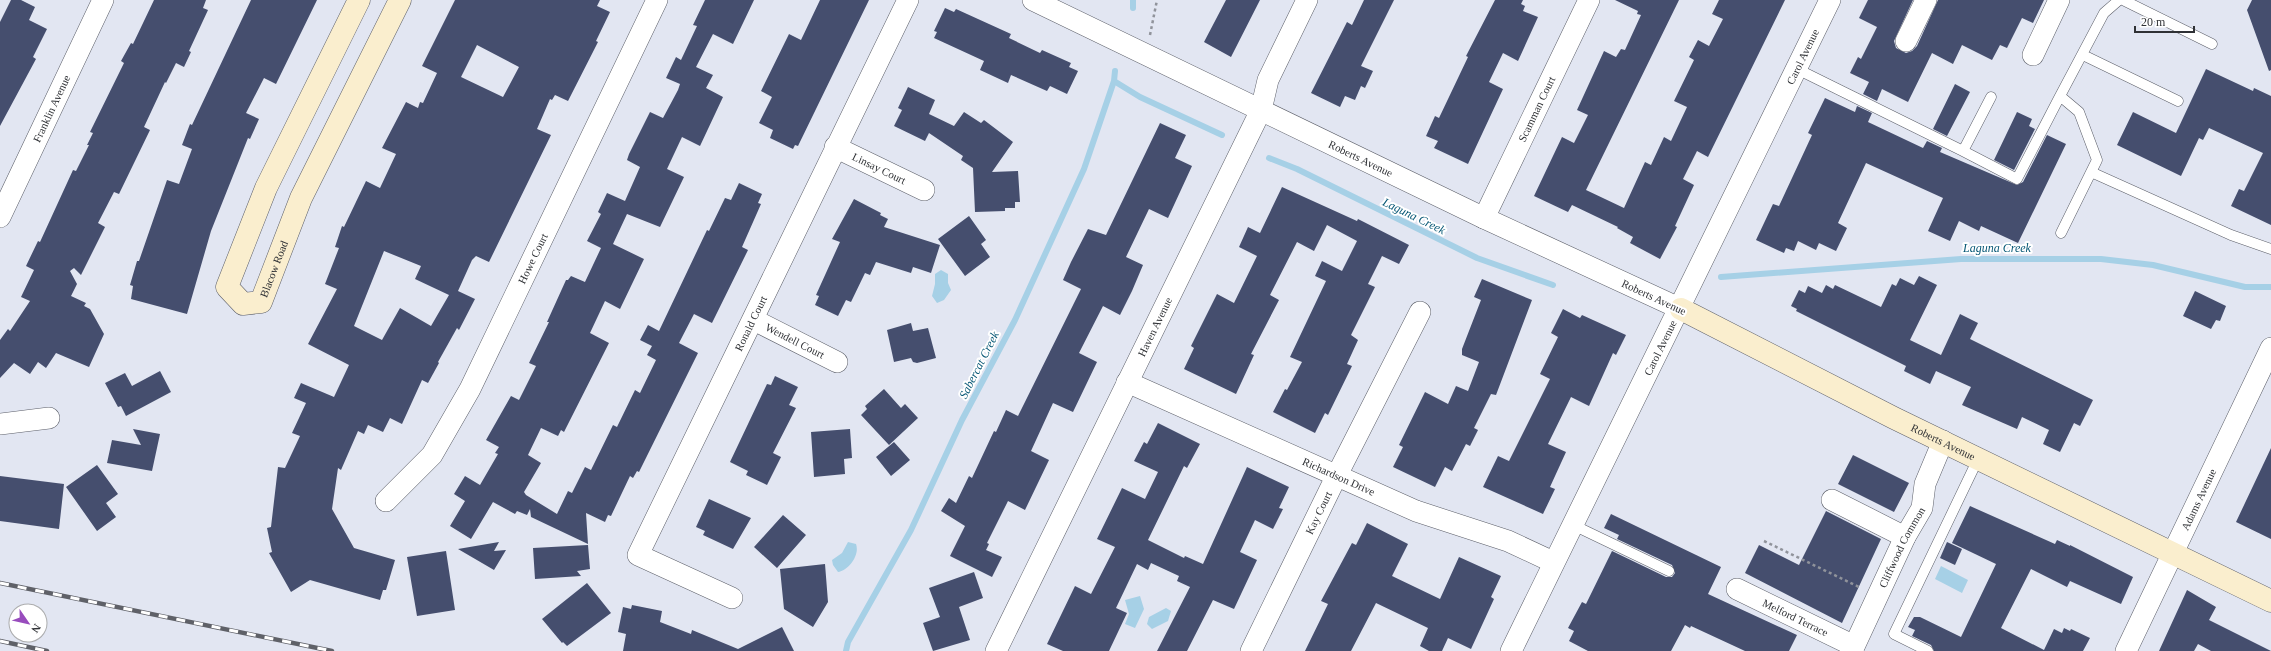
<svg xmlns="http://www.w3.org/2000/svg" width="2271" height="651" viewBox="0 0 2271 651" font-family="Georgia,serif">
	<rect width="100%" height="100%" fill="#e2e6f2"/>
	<path fill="#a6d0e6" d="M941 270 948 274V283L951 290 944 300 937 303 932 296 935 284V274Z
		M848 542 856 544C860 555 849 570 838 572L833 565 832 560 842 553Z
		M1941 566 1968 580 1962 593 1935 579Z
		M1140 596 1144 609 1135 628 1125 624 1129 614 1125 600Z
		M1166 608 1171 611 1168 621 1152 629 1147 624 1149 617Z"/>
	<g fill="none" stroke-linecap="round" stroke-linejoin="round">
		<path stroke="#a6d0e6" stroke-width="6" d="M1133 8V0
			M1114 81 1140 97 1222 135
			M1269 158 1297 169 1477 258 1553 285
			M1721 277 1961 259H2101L2153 265 2245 287H2271
			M846 651 848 642 911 530 962 420 1015 320 1084 169 1114 81 1115 71"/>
	</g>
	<path fill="#454e6e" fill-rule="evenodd" d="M11 0H21L35 7 29 20 47 29 33 57 36 59 0 126V22Z
		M154 0H206L203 8 208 10 189 51 191 52 184 67 176 63 166 83 165 82 144 127 150 130 119 194 114 192 98 223 105 227 81 275 74 268 70 271 77 284 71 296 86 303 84 306 90 309 104 334 89 367 56 353 46 368 38 362 30 374 14 363 0 378V340L8 329 10 331 30 301 21 297 34 270 26 266 38 241 40 242 73 170 76 171 89 145H87L93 133 90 132 124 63 121 61 131 43 133 44Z
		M251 0H317L276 84 264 78 246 113 259 119 250 139 248 138 211 231 187 314 131 299 133 286 130 285 137 261H139L167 180 179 184 192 149 182 145 190 124 192 125Z
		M455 0H600L597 6 610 12 596 41 598 42 568 101 555 95 552 100 550 99 537 129 551 135 489 262 476 256 472 260 458 291 475 299 459 330 457 328 438 362 439 363 428 383 422 380 402 424 390 418 383 432 368 425 364 434 358 431 341 470 338 468 332 509 354 548 395 560 386 590H383L380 600 310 580 291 592 269 553 272 552 267 528 271 527 278 467 285 468 300 436 292 433 306 403 294 398 301 383 334 397 349 365 308 344 337 289 325 284 339 248 335 247 342 226 344 227 366 181 380 188 396 154 382 148 406 102 418 108 420 102 423 103 437 73 422 66ZM477 45 519 67 503 97 461 77ZM384 251 421 266 415 279 449 295 431 326 400 308 382 340 354 326Z
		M705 0H754L733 44 713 34 696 67 713 75 706 88 723 97 700 146 682 137 667 169 684 177 660 227 627 214 613 244 644 259 620 309 605 301 590 333 609 343 564 432 561 430 558 436 541 428 528 455 541 463 524 492 526 495 557 514 568 491 572 493 585 467 591 470 613 425 617 427 635 390 640 393 656 360 647 355 652 346 640 340 648 325 659 331 707 230 709 231 725 198 731 200 739 183 762 194 758 203 761 204 742 247 748 250 712 323 694 314 679 343 698 353 639 472 637 471 633 478 630 476 611 516 608 515 605 522 586 513 588 544 531 517 530 509 527 515 517 511 515 514 493 502 471 539 450 526 465 501 454 494 465 476 480 485 498 454 495 453 499 447 486 440 511 396 519 400 536 366 529 363 549 322H547L566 280H568L571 276 585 282 601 248 587 241 601 214 598 212 607 193 625 201 640 167 627 160 629 154 650 112 663 118 678 90 680 84 666 78 676 57 681 60 697 26 693 25Z
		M820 0H869L798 146 795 145 793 149 770 138 773 130 759 123 772 97 761 91 789 34 801 40Z
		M1226 0H1260L1231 57 1204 42Z
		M1364 0H1394L1361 66 1373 71 1365 88 1361 86 1355 100 1345 96 1340 107 1311 93 1347 22 1352 25Z
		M1495 0H1523L1521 4 1525 6 1523 11 1538 17 1518 61 1503 53 1489 82 1503 89 1468 164 1434 148 1438 141 1426 136 1435 116 1439 118 1468 57 1466 56Z
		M1615 0H1679L1586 190 1624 208 1645 162 1651 165 1664 137 1671 141 1687 107 1674 101 1694 60 1689 57 1698 40 1709 46 1723 19 1712 14 1719 0H1785L1708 157 1697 151 1683 179 1694 185 1675 226 1677 227 1660 259 1630 243 1633 237 1617 228 1618 227 1572 205 1568 212 1534 196 1562 137 1574 143 1588 115 1577 110 1604 51 1616 57 1621 49 1625 50 1641 15 1637 14 1638 11Z
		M1868 0H1913L1894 41 1896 48 1906 53 1912 51 1917 46 1938 0H2044L2033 23 2022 18 2007 48 2000 45 1992 60 1962 45 1953 64 1932 53 1908 102 1882 89 1877 101 1863 94 1869 82 1850 73 1858 57 1861 59 1877 27 1859 18Z
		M2252 0H2271V70L2269 71 2247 10Z
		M945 8 954 12 956 9 1011 34 1009 38 1040 53 1042 50 1071 63 1069 67 1078 71 1067 94 1050 86 1047 91 1011 75 1008 83 980 70 984 61 934 38 937 32 934 31Z
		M2206 69 2253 91 2254 88 2271 96V225L2231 206 2239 189 2244 191 2263 153 2209 128 2203 140 2199 138 2181 176 2117 145 2133 112 2176 133Z
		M1955 84 1970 92 1947 136 1933 129Z
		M908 87 935 100 929 114 954 126 964 112 981 123 984 120 1013 142 992 172 1018 171 1020 202H1015V208H1005V211L975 212 973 168 961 160 963 156 929 133 925 141 894 126 902 110 898 108Z
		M1825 98 1855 112 1857 106 1872 113 1868 122 1923 148 1927 141 1942 148 1940 152 2017 185 2023 182 2047 135 2066 144 2018 243 1981 226 1979 231 1959 221 1950 241 1928 231 1943 198 1866 163 1838 223 1847 228 1836 251 1819 243 1816 250 1798 241 1794 251 1786 248 1784 253 1756 240 1773 204 1779 206 1812 135 1808 133Z
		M2017 112 2032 119 2029 126 2035 129 2014 170 1994 160Z
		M1160 123 1186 135 1175 158 1192 166 1168 218 1149 209 1126 257 1143 265 1132 291 1120 315 1103 306 1079 353 1097 362 1073 412 1053 403 1031 451 1049 460 1025 510 1008 501 987 543 989 544 986 550 1002 557 992 577 950 556 965 526 941 511 949 498 956 503 969 476 972 478 994 431 996 432 1006 410 1018 416 1081 289 1063 280 1071 262 1088 229 1106 235Z
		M1282 187 1357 221 1358 219 1409 245 1399 264 1382 256 1368 284 1375 287 1351 335 1358 340 1347 364 1352 366 1328 415 1325 413 1315 433 1273 412 1285 389 1287 390 1302 362 1290 357 1326 281 1315 276 1322 261 1342 271 1357 241 1327 225 1314 251 1297 242 1270 295 1279 300 1251 354 1254 355 1236 394 1184 369 1194 348 1191 346 1217 294 1234 303 1257 256 1239 247 1248 227 1260 233Z
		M854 199 881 213 880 215 888 219 884 227 940 245 931 273 913 267 911 273 876 262 870 275 865 273 851 302 846 300 838 316 815 305 819 296 816 295 840 242 832 239Z
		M969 216 986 240 981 244 990 257 965 276 938 239Z
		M1919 276 1937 285 1910 340 1941 355 1960 314 1978 323 1970 339 2093 400 2080 426 2074 423 2060 452 2043 444 2049 430 2022 417 2017 429 1962 405 1971 387 1936 371 1930 384 1904 371 1906 366 1796 311 1797 309 1791 306 1799 290 1805 293 1808 286 1822 293 1826 285 1833 289 1835 285 1881 307 1892 284 1896 286 1900 278 1914 285Z
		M1482 279 1532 300 1496 395 1491 394 1474 428 1478 430 1470 446 1466 444 1452 471 1445 467 1435 487 1393 467 1403 447 1399 445 1425 392 1448 404 1456 386 1468 391 1479 362 1462 355V349L1481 300 1474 297Z
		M2195 291 2226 306 2220 321 2216 320 2211 329 2183 316Z
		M1563 309 1580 318 1582 315 1626 335 1616 355 1613 353 1589 406 1571 397 1548 444 1566 452 1550 487 1555 489 1543 514 1483 487 1498 456 1509 461 1550 379 1540 374 1558 337 1551 333Z
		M911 323 913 331 928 328 936 358 917 363 913 362 911 358 894 362 887 330Z
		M160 371 171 392 126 416 121 406 118 407 105 383 125 373 132 386Z
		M775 376 798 387 789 405 796 408 773 453 781 457 767 485 746 475 748 471 730 462 767 384 771 385Z
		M884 389 901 408 905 404 918 418 889 445 861 415 867 409 865 406Z
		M1158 423 1200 444 1187 468 1184 466 1148 540 1184 558 1185 556 1203 564 1247 467 1289 487 1279 508 1283 509 1273 529 1255 520 1240 552 1257 560 1234 609 1213 600 1187 651H1157L1190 587 1177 581 1179 576 1151 563 1148 570 1137 564 1116 608 1127 613 1109 651H1063L1047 644 1075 586 1091 594 1115 547 1097 539 1122 488 1145 499 1158 472 1134 461 1144 442 1147 444Z
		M133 429 160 434 152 471 107 463 112 440 141 445Z
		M850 429 852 458 844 459 845 474 814 477 811 432Z
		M894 442 910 460 891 476 876 457Z
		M2271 448V539L2236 522Z
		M1853 455 1909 483 1894 512 1838 484Z
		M97 465 118 494 106 503 116 517 97 531 66 487Z
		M0 476 64 484 59 529 0 521Z
		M709 499 751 518 733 549 703 535 705 531 696 527Z
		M1970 506 2055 544 2057 540 2070 546V545L2133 577 2121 604 2070 581 2067 587 2031 569 2001 628 2044 650 2054 629 2062 633 2064 628 2070 631 2071 629 2090 638 2083 651H1934L1931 645 1912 636 1915 630 1908 627 1914 617H1920L1961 637 1996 564 1952 543Z
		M1826 511 1881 539 1842 623 1745 573 1759 545 1799 565Z
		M1611 514 1721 567 1708 594 1797 635 1789 651H1745L1691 626 1690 628 1685 625 1671 651H1588L1569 641 1574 631 1568 628 1582 602 1586 604 1612 551 1666 577H1672L1675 573 1672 565 1617 539 1619 535 1604 528Z
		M783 515 806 535 777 568 754 547Z
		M1367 523 1408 544 1392 576 1440 599 1459 557 1501 576 1491 597 1494 599 1471 649 1448 638 1442 651H1429L1420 646 1428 628 1376 603 1351 651H1305L1328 604 1321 601 1352 543 1356 545Z
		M499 542 494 551 506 550 494 570 458 549Z
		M1947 542 1962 549 1955 565 1940 558Z
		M588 545 590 569 577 571 581 576 535 579 533 548Z
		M446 551 455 610 417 616 407 557Z
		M825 564 828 602 813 627 784 609 780 569Z
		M974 572 983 598 959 607 970 640 933 651 923 623 940 617 929 588Z
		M587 583 611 613 567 646 563 642 562 643 542 619Z
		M2187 590 2216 607 2209 620 2271 651H2211L2198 644 2194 651H2159Z
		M632 605 662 611 660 622 691 634 692 630 738 649 782 627 794 651H623L626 634 618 632 623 607 631 609Z"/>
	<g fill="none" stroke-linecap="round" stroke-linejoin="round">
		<defs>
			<path id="lane" d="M2123 0 2212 44
				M2083 55 2178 101
				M1797 69 1963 151
				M1991 97 1963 151 2017 179 2060 96
				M2091 172 2231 235 2271 249
				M2061 233 2097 160 2079 112 2060 96 2104 13 2119 0
				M1571 524 1669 571
				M1928 651 1894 634 1978 459"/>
			<g id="street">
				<path id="s1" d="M1033 0 1484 218 1681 309"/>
				<path d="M1906 41 1926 0"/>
				<path d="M2033 55 2059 0"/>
				<path id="s2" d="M835 147 924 190"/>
				<path id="s3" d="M0 217 103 0"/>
				<path id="s4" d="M1484 218 1589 0"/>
				<path id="s5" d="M754 320 837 362"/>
				<path id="s6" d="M1127 382 1416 511 1508 541 1553 562"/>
				<path d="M0 424 49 418"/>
				<path d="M1832 500 1905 537"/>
				<path id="s7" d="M386 501 432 455 470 389 657 0"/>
				<path id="s8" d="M1737 589 1854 646"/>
				<path id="s9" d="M732 598 638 555 908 0"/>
				<path id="s10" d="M996 651 1261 110 1268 80 1307 0"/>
				<path id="s11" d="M1251 651 1336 477 1420 312"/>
				<path id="s12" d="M1511 651C1617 434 1725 218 1830 0"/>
				<path id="s13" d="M1852 651 1905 537 1922 508 1925 484 1943 441"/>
				<path id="s14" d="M2126 651 2271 348"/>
			</g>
			<g id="secondary">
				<path id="s15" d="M359 0 266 188 227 287 243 304 261 302 301 198 400 0"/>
				<path id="s16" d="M1681 309 1894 418 2271 601"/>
			</g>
		</defs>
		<use href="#lane" stroke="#5c5f69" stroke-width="11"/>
		<use href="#street" stroke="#5c5f69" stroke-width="22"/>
		<use href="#secondary" stroke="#5c5f69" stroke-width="23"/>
		<path stroke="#90939b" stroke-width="2.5" stroke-dasharray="3 3" stroke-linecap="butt" d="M1150 35 1157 0
			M1764 541 1859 587"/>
		<use href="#lane" stroke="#fff" stroke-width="10"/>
		<use href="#street" stroke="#fff" stroke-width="21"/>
		<use href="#secondary" stroke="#faeece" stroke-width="22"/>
		<defs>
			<path id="rail" d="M0 583 332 651
				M0 641 47 651"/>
		</defs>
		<use href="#rail" stroke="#5f6168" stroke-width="4.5"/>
		<use href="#rail" stroke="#fff" stroke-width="3" stroke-dasharray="9" stroke-linecap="butt"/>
	</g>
	<g text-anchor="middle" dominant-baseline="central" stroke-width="4" stroke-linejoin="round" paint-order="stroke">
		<g font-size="11" fill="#2f3135" stroke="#fff">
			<text stroke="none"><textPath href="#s12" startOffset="662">Carol Avenue</textPath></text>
			<text stroke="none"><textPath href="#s3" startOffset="120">Franklin Avenue</textPath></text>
			<text stroke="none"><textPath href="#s4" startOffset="121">Scamman Court</textPath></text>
			<text stroke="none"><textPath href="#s1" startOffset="364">Roberts Avenue</textPath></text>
			<text stroke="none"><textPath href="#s2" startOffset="49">Linsay Court</textPath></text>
			<text stroke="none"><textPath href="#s7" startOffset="286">Howe Court</textPath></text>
			<text stroke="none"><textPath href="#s15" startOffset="393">Blacow Road</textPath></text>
			<text transform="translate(1654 297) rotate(25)">Roberts Avenue</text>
			<text stroke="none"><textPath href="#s9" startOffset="361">Ronald Court</textPath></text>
			<text stroke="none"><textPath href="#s10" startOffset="361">Haven Avenue</textPath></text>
			<text stroke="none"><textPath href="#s5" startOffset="46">Wendell Court</textPath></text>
			<text stroke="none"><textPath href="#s12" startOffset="338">Carol Avenue</textPath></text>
			<text stroke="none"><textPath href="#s16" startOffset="294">Roberts Avenue</textPath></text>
			<text stroke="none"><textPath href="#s6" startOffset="232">Richardson Drive</textPath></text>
			<text stroke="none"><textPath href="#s14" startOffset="168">Adams Avenue</textPath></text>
			<text stroke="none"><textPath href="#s11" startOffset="154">Kay Court</textPath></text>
			<text stroke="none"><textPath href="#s13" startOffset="115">Cliffwood Common</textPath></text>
			<text stroke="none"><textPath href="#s8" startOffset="65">Melford Terrace</textPath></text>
		</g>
		<g font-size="12" font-style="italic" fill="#065775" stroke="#fff">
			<text transform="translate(1414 216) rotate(26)">Laguna Creek</text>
			<text x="1997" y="248">Laguna Creek</text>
			<text transform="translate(979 365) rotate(-63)">Sabercat Creek</text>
		</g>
	</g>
	<g transform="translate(28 623) rotate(124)"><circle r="19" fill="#ffffff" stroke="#acadae"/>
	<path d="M0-3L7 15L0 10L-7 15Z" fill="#984cbd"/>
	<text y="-6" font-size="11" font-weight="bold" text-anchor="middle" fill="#2f3135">N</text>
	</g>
	<path d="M2135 26v6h59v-6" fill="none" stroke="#2f3135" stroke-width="2"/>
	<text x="2141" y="26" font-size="12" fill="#2f3135" stroke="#ffffff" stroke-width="3" paint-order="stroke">20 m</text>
</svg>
